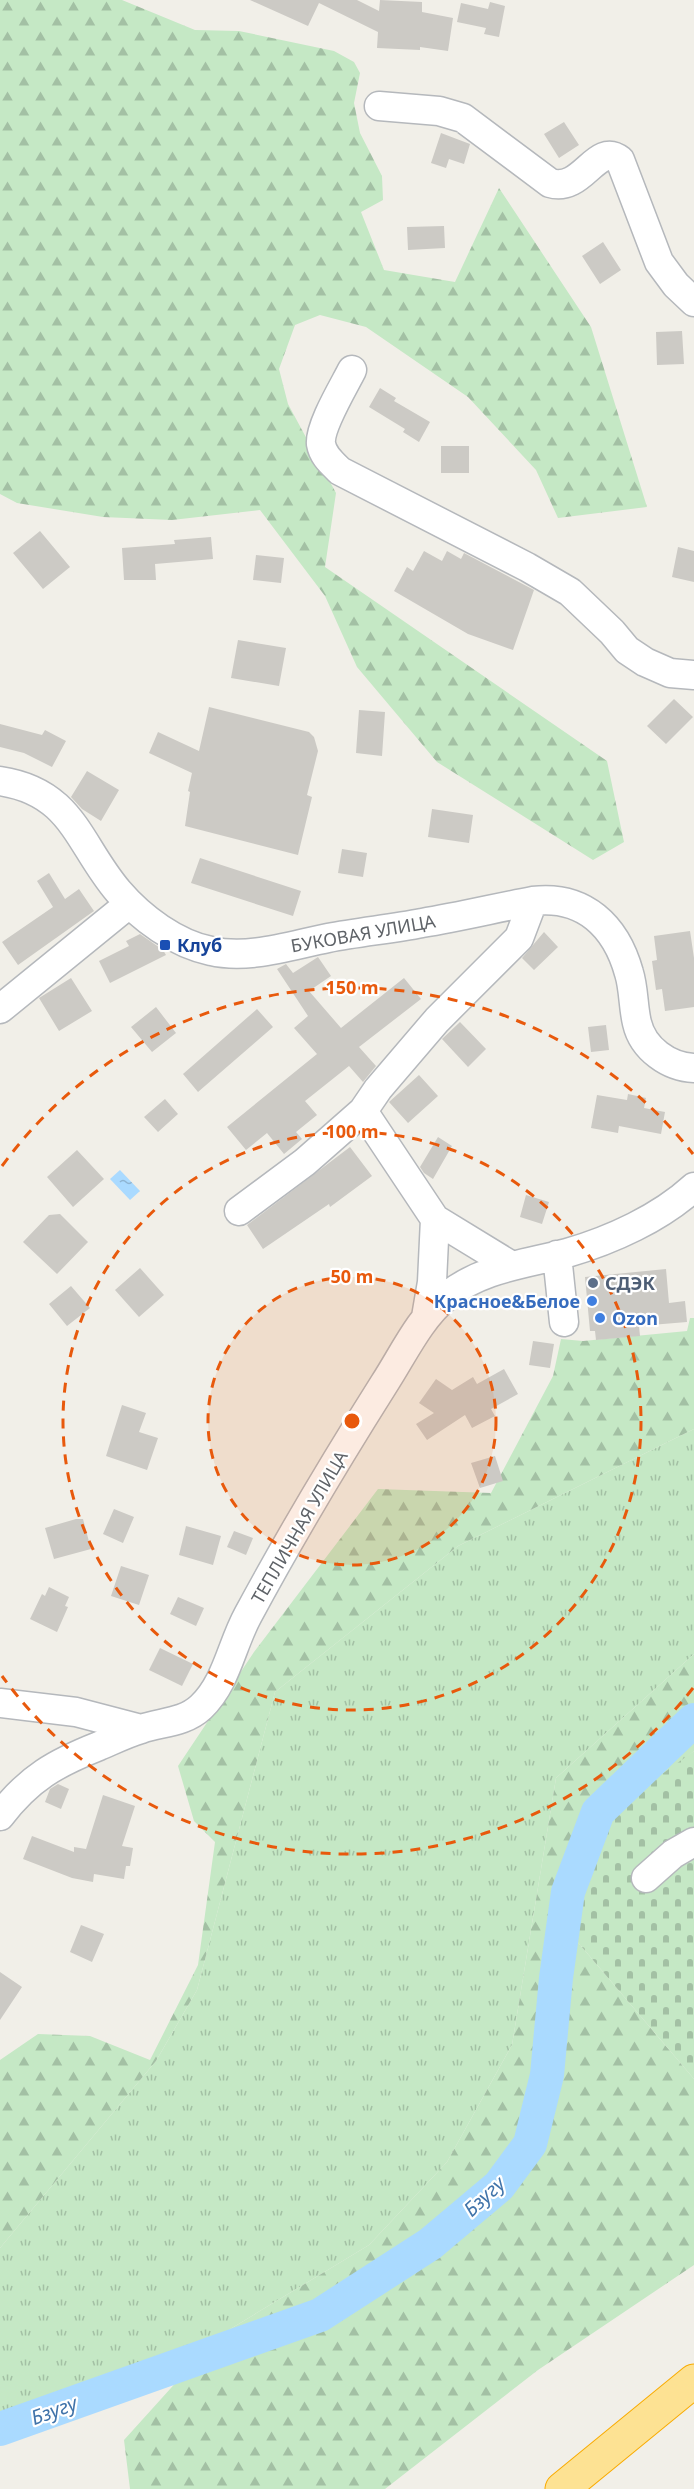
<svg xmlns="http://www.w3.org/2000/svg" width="694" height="2489" viewBox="0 0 694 2489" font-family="'Noto Sans',sans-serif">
	<defs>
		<pattern id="grass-tufts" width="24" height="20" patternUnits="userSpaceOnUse" patternTransform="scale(1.5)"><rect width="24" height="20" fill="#c5e8c5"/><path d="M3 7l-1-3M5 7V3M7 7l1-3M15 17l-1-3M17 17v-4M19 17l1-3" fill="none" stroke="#a3c0a4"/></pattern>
		<pattern id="forest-firs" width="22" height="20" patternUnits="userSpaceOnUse" patternTransform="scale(1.5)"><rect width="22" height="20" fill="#c5e8c5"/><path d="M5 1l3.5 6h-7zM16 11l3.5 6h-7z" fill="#a3c0a4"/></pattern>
		<pattern id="cemetery-stones" width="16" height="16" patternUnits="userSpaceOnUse" patternTransform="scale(1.5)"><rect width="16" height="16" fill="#c5e8c5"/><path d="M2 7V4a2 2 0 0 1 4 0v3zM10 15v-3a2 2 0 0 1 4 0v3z" fill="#a3c0a4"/></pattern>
		<pattern id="water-ripples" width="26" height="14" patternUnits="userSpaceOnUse" patternTransform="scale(1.5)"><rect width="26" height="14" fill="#aadaff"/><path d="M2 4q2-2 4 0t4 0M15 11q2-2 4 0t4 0" fill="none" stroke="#8eb4d2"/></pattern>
	</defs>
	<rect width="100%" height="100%" fill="#f1efe8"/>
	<path fill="url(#grass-tufts)" d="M694 1429V1654L556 1778 512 2045 447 2162 369 2245 217 2337 0 2414V2248L156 2061 197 1990 275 1692 458 1546Z"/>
	<path fill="url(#forest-firs)" d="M0 0H122L195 30 239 31 334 51 354 62 360 73 354 103 360 133 382 176 383 200 361 212 384 270 455 282 499 188 591 327 647 507 558 518 536 470 468 397 366 327 320 315 295 325 279 369 288 404 336 493 325 567 607 761 624 842 593 860 437 762 357 667 325 596 260 510 172 520 103 517 17 503 0 494Z
		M690 1318H694V1429L458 1546 275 1692 197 1990 156 2061 0 2248V2060L38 2034 90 2036 150 2060 198 1965 215 1842 194 1821 178 1766 254 1652 378 1489 491 1493 553 1376 561 1339 583 1341 687 1331Z
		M694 1654V1751L672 1770 564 1926 694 2079V2265L538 2370 385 2489H130L124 2440 217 2337 369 2245 447 2162 512 2045 556 1778Z"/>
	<path fill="url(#cemetery-stones)" d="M694 1751V2079L564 1926 579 1834Z"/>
	<path fill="url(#water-ripples)" d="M120 1170 140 1191 130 1200 110 1179Z"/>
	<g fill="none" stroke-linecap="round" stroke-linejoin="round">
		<path stroke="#aadaff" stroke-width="34" d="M0 2429 320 2315 430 2244 499 2186 530 2144 547 2075 556 1978 568 1892 598 1812 694 1720"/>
	</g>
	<path fill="#cccac5" d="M250 0H357L379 11 380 0 422 2V12L453 18 448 51 420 47V50L377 48 378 32 319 3 308 26Z
		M490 2 505 6 499 37 484 34 486 28 457 22 461 3 488 9Z
		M564 122 579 145 559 158 544 134Z
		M441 133 470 144 464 164 449 159 446 168 431 163Z
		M444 226 445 248 408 250 407 227Z
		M603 242 621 270 600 284 582 256Z
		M682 331 684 364 657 365 656 332Z
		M380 388 396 398 394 401 430 422 419 442 403 432 405 429 369 407Z
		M441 446H469V473H441Z
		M40 531 70 567 43 589 13 553Z
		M211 537 213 559 155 564 156 580H124L122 548 175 544 174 540Z
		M678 547 694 551V582L672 577Z
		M424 551 442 561 447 551 461 559 464 553 534 590 513 650 468 634 394 591 407 567 413 571Z
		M256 555 284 558 281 583 253 580Z
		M238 640 286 648 279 686 231 678Z
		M674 699 693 717 666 744 647 726Z
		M209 707 309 732 314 737 318 751 307 795 312 797 298 855 185 826 190 792 188 791 192 773 149 753 158 732 199 751Z
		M359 710 385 712 382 756 356 753Z
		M0 724 42 735 45 730 66 741 52 767 24 753 0 747Z
		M87 771 119 790 101 821 82 809 71 797Z
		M432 809 473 815 469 843 428 837Z
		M342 849 367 853 363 877 338 873Z
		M200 858 301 891 293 916 191 883Z
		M49 873 65 899 79 889 94 911 18 965 2 942 53 907 37 881Z
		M690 931 694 958V1007L665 1011 662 989 656 990 652 961 657 960 654 936Z
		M544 932 558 947 534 970 522 958Z
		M140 934 163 950 166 955 110 983 99 961 129 946 126 941Z
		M318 957 331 976 309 991 341 1028 404 978 421 999 359 1047 376 1066 363 1082 349 1066 305 1101 317 1115 296 1132 302 1139 284 1154 267 1133 246 1150 227 1127 317 1054 294 1028 308 1016 277 969 286 964 293 973Z
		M71 978 92 1011 59 1031 39 998Z
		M156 1007 176 1033 152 1052 131 1027Z
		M257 1009 273 1027 198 1092 183 1074Z
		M460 1022 486 1049 468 1067 442 1039Z
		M606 1025 609 1050 591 1052 588 1027Z
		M419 1075 438 1096 408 1123 389 1102Z
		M628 1094 646 1098 644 1108 665 1112 661 1134 619 1126 618 1133 591 1128 597 1095 627 1100Z
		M165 1099 178 1114 158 1132 144 1117Z
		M438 1137 452 1146 433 1179 424 1173 420 1167Z
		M350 1147 372 1176 330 1207 329 1204 263 1249 247 1225Z
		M77 1150 104 1179 73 1207 47 1177Z
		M526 1195 549 1202 542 1224 520 1217Z
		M60 1214 88 1242 57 1274 23 1242 49 1215Z
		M140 1268 164 1295 139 1317 115 1290Z
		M666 1269 669 1303 685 1301 687 1322 639 1326 640 1336 596 1340 595 1331H590L585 1277Z
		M71 1286 90 1308 67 1326 49 1304Z
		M533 1341 554 1344 550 1368 529 1365Z
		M504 1369 518 1394 491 1409 495 1416 472 1428 465 1415 427 1440 416 1424 434 1413 419 1403 436 1379 452 1390 473 1377 477 1384Z
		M122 1405 146 1413 139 1432 158 1438 147 1470 106 1456Z
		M495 1456 503 1481 480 1488 471 1463Z
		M114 1509 134 1517 123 1543 103 1534Z
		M76 1519H83L91 1549 54 1559 45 1528Z
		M186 1526 221 1536 213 1565 179 1555Z
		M234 1531 253 1538 246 1555 227 1547Z
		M121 1566 149 1575 139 1605 111 1596Z
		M49 1587 69 1597 65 1606 68 1607 57 1632 30 1619 42 1594 45 1596Z
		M178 1597 204 1608 196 1626 170 1614Z
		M160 1648 193 1664 182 1686 149 1670Z
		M58 1784 69 1789 61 1809 45 1802 50 1789Z
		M103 1795 135 1806 122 1846 133 1848 130 1866H126L124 1879 94 1874 93 1882 72 1878 23 1859 32 1836 74 1852V1847L86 1849Z
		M81 1925 104 1934 92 1962 70 1952Z
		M0 1972 22 1987 0 2020Z"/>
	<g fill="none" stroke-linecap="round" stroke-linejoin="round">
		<defs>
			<path id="minor" d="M379 106 439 111 463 118 550 183C583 193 596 141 620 160L659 262 676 285 694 302
				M352 370C344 386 319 427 321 444 323 456 332 463 340 471L527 567 570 592 612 632 627 650 645 662 670 673 694 675
				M0 781C73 792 78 844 118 891 141 918 176 944 211 951 249 960 292 945 328 938 359 932 391 929 422 923 459 917 496 908 533 901 584 895 616 926 629 973 634 989 633 1007 637 1023 643 1049 669 1067 694 1068
				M0 1009 129 904
				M363 1111 435 1219 512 1266
				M239 1211 305 1162 363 1111 378 1089 437 1020 519 938 533 901
				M557 1255 564 1322
				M426 1317 432 1282 435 1219
				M0 1703 76 1712 141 1729
				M0 1816C29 1778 56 1763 99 1746 113 1740 127 1733 141 1729 161 1722 184 1723 201 1707 227 1682 231 1646 248 1615 290 1537 336 1460 384 1384 403 1355 419 1319 447 1296 481 1268 526 1264 567 1253 612 1240 660 1218 694 1187
				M646 1878 673 1854 694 1842"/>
			<path id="highway" d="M562 2489 694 2381"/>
		</defs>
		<use href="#minor" stroke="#b5b8bc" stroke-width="31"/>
		<use href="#highway" stroke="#f9ab00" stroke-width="35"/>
		<use href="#minor" stroke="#fff" stroke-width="28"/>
		<use href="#highway" stroke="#fde293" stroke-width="33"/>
	</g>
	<circle cx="352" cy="1421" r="144" fill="#e8590c" fill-opacity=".12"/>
	<g fill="none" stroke="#e8590c" stroke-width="3" stroke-dasharray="10 8">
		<circle cx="352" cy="1421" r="144"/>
		<circle cx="352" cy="1421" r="289"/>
		<path d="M693 1688A433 433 0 0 1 2 1676M2 1166A433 433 0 0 1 693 1154"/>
	</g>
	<rect fill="#1a4fb4" stroke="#fff" stroke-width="2" x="159" y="939" width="12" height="12" rx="3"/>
	<circle fill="#5c6f8a" stroke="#fff" stroke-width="2" cx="593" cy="1283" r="6"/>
	<g fill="#3f7fe0" stroke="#fff" stroke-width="2">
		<circle cx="592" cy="1301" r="6"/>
		<circle cx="600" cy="1318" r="6"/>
	</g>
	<g text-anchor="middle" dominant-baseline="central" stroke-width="4.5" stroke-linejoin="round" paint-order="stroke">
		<g font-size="18" fill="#5f6368" stroke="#fff">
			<text transform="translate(363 933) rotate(-10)">БУКОВАЯ УЛИЦА</text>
			<text transform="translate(299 1527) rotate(-60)">ТЕПЛИЧНАЯ УЛИЦА</text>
		</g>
		<g font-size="18" font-weight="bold" fill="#164399" stroke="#fff" text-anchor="start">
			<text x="177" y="945">Клуб</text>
		</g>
		<g font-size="18" font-weight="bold" fill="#4e5e75" stroke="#fff" text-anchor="start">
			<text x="605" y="1283">СДЭК</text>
		</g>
		<g font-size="18" font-weight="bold" fill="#366cbe" stroke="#fff" text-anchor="end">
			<text x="580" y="1301">Красное&amp;Белое</text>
			<text x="612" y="1318" text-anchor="start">Ozon</text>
		</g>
		<g font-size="20" font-style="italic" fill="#4174aa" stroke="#fff">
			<text transform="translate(484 2196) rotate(-43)">Бзугу</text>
			<text transform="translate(54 2410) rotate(-20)">Бзугу</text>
		</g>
	</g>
	<circle cx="352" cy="1421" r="9" fill="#e8590c" stroke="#fff" stroke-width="3"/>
	<g font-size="18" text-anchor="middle" font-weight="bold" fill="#e8590c" stroke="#fff" stroke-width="4.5" stroke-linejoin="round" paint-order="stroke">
		<text x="352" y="994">150 m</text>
		<text x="352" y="1138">100 m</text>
		<text x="352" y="1283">50 m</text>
	</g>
</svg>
